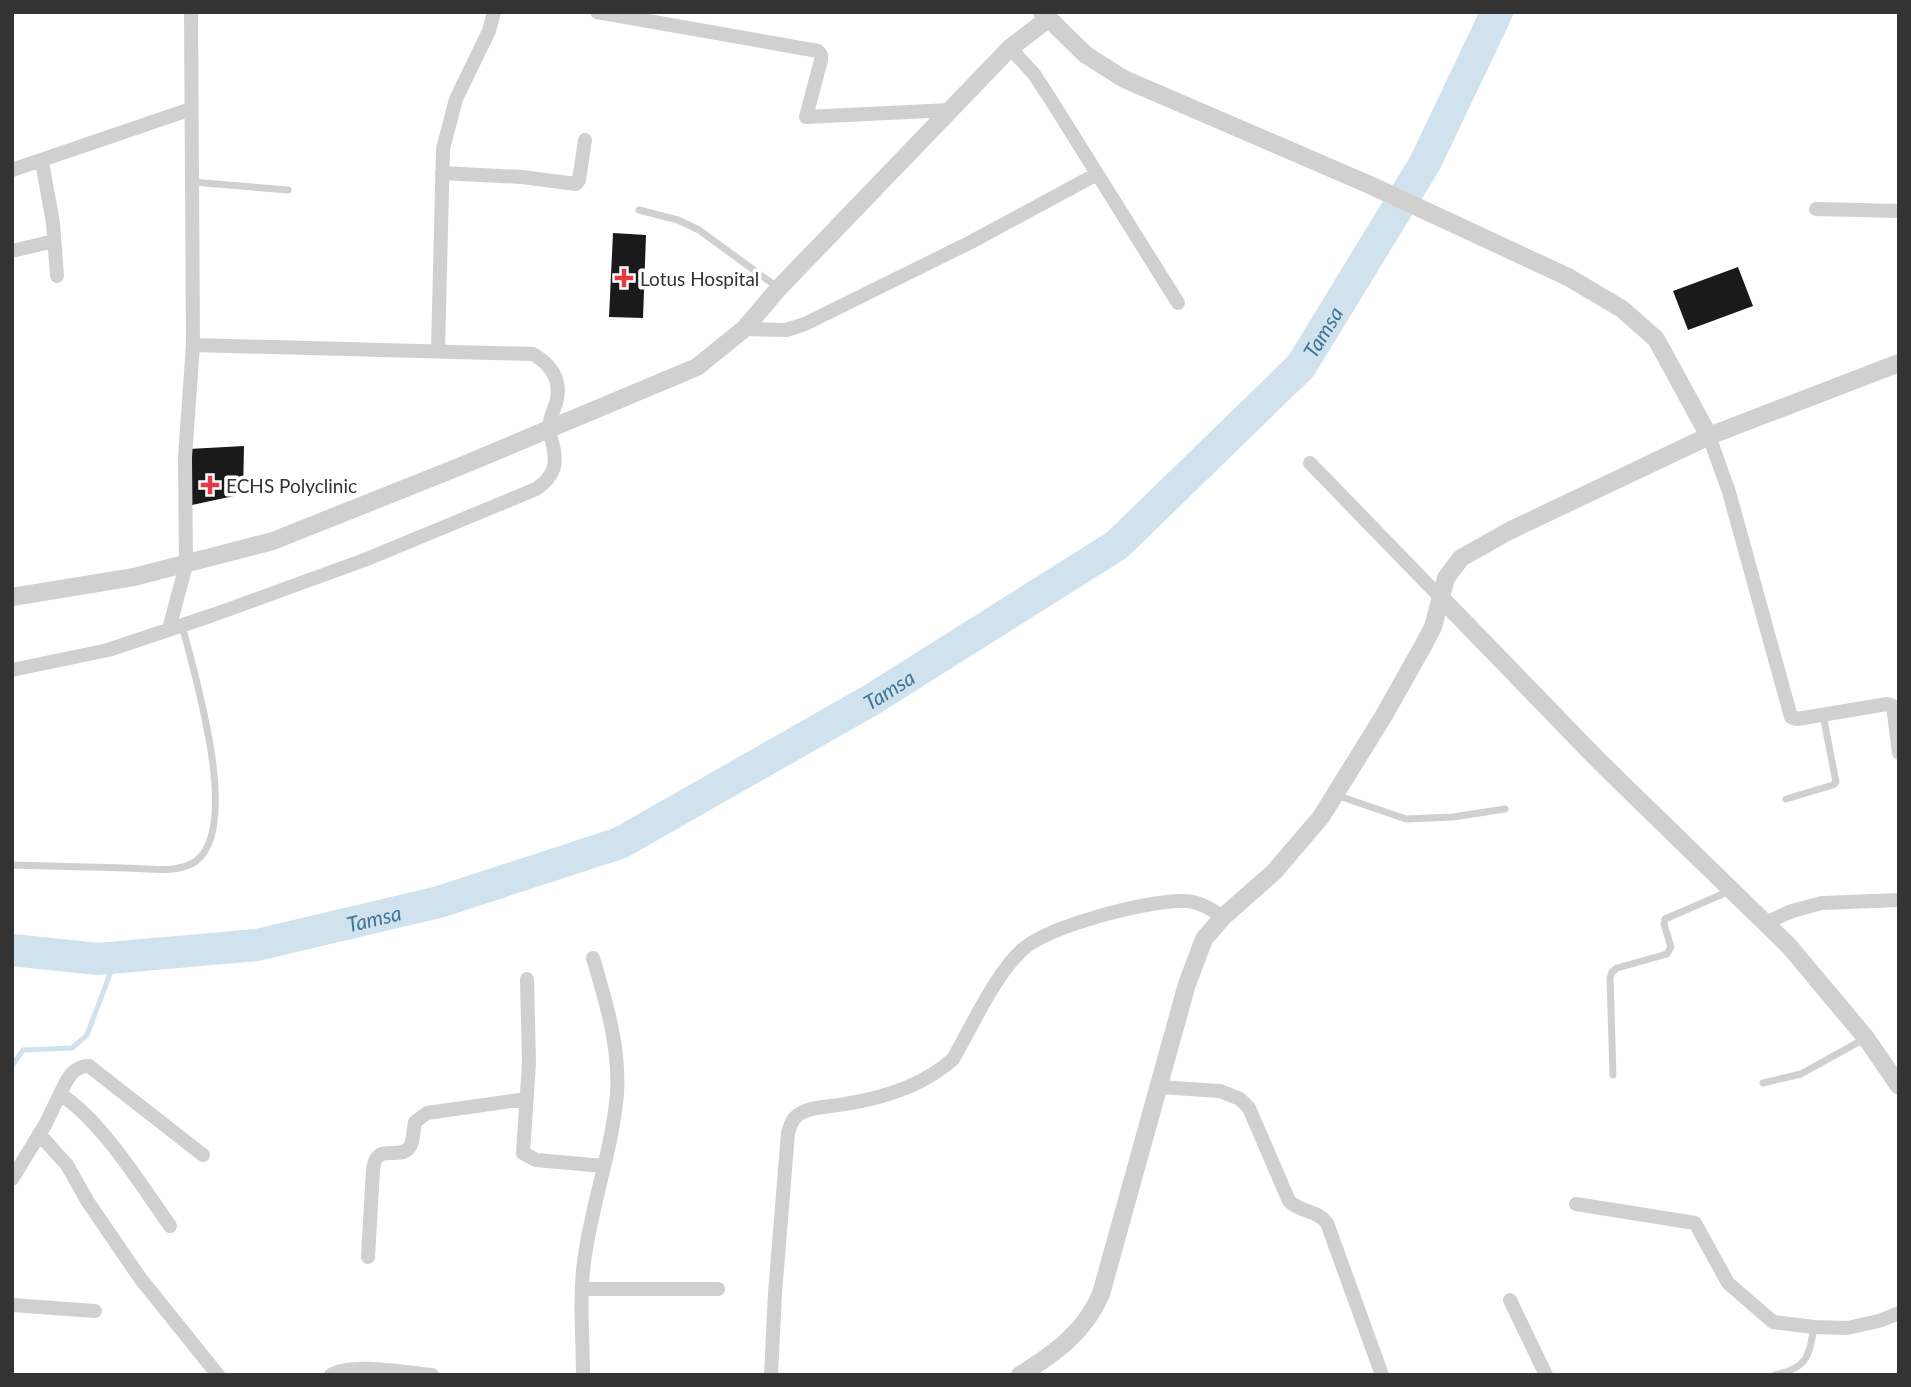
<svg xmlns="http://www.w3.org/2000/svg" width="1911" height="1387" viewBox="0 0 1911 1387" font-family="Lato,sans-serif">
	<rect width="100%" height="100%" fill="#fff"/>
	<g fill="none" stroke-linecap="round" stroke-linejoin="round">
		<path stroke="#cfe2ee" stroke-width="5" d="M12 1066 23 1050 72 1048 87 1035 116 958"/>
		<path stroke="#cfe2ee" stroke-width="32" id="s1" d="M12 950 98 959 257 945 439 902 620 843 871 700 1117 545 1301 366 1425 163 1497 12"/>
	</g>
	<path fill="#1a1a1a" d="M613 233 646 235 643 318 609 317Z
		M1738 267 1753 306 1688 330 1673 291Z
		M244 446 243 494 192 505 189 449Z"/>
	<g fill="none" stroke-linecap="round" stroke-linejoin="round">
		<path stroke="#d0d0d0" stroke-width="7" d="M192 182 288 190
			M639 210 678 220 699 230 777 287
			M1336 795 1406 819 1453 817 1505 809
			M1786 799 1833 785 1836 782 1823 715
			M12 865C50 866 87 867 125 868 145 868 170 873 189 865 247 841 193 670 182 625
			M1613 1075 1610 978 1612 972 1617 968 1667 954 1671 947 1664 924 1665 919 1732 890
			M1763 1083 1801 1074 1864 1039
			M1775 1375C1807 1368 1809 1357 1814 1327"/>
		<path stroke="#d0d0d0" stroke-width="14" d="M597 12 818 51 821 55V60L806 117 950 110
			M1010 48 1034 74 1051 100 1178 303
			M42 162 53 223 57 276
			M12 170 191 109
			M442 173 522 177 576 184 579 180 585 140
			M1816 209 1899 211
			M12 251 54 241
			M744 329 786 330 805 324 971 242 1097 174
			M438 350 443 149 456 99 489 31 494 12
			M1709 436 1729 492 1791 717 1797 719 1887 704 1893 706 1899 753
			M1310 463 1440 597
			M169 629 186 565 185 457 193 345 191 12
			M12 670 108 650 213 615 367 559 536 489C555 476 558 464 552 442 551 437 548 431 549 426 550 417 555 408 557 399 561 378 550 364 533 354L193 345
			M1765 923 1792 911 1822 903 1899 900
			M527 979 529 1063 523 1153 536 1160 604 1166
			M1159 1087 1220 1091 1240 1099 1249 1108 1289 1201C1301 1213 1316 1209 1327 1223L1382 1375
			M60 1094C67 1080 72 1066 89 1066L203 1155
			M39 1134 67 1165 88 1202 140 1278 218 1375
			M12 1179 45 1125 60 1094C101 1120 142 1186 170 1226
			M1576 1204 1695 1223 1728 1283 1773 1322 1814 1327 1847 1328 1879 1321 1899 1313
			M368 1257 373 1169C377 1142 396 1160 408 1149 414 1144 413 1130 415 1122L427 1113 526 1099
			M582 1289H718
			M1510 1300 1546 1375
			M12 1305 95 1311
			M331 1375C353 1362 406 1373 432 1375
			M583 1375C583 1338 579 1299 584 1262 591 1206 612 1151 617 1094 620 1047 606 1002 593 958
			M771 1375 775 1293 788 1133C790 1126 792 1119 798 1115 810 1106 831 1107 845 1104 884 1098 923 1086 953 1059 972 1026 995 975 1022 950 1048 926 1148 900 1184 901 1199 901 1211 909 1223 917"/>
		<path stroke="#d0d0d0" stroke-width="18" d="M1042 12 1086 55 1124 79 1370 185 1568 277 1622 309 1656 339 1709 436
			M12 597 134 577 273 541 461 466 697 367 744 329 779 288 1010 48 1048 19
			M1440 597 1600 762 1789 946 1866 1038 1899 1086
			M1020 1375C1054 1354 1085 1332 1101 1294L1187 984 1204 939 1223 917 1274 872 1321 817 1383 717 1423 646 1433 627 1446 578 1461 558 1509 531 1709 436 1899 363"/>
	</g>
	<g fill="#e63946" stroke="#fff" stroke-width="2.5">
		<path d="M620.5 267.5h7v7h7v7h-7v7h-7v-7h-7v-7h7z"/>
		<path d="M206.5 474.5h7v7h7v7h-7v7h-7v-7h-7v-7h7z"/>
	</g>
	<g text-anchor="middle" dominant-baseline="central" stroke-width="7" stroke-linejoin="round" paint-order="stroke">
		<g font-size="19" fill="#333" stroke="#fff" text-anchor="start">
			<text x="640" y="278">Lotus Hospital</text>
			<text x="226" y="485">ECHS Polyclinic</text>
		</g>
		<g font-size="21" font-style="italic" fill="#3f7597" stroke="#fff">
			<text stroke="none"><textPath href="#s1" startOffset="1500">Tamsa</textPath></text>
			<text stroke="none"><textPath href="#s1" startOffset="933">Tamsa</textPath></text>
			<text stroke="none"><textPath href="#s1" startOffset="366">Tamsa</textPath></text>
		</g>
	</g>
	<rect width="1911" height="1387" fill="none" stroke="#333333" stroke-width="28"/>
</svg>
